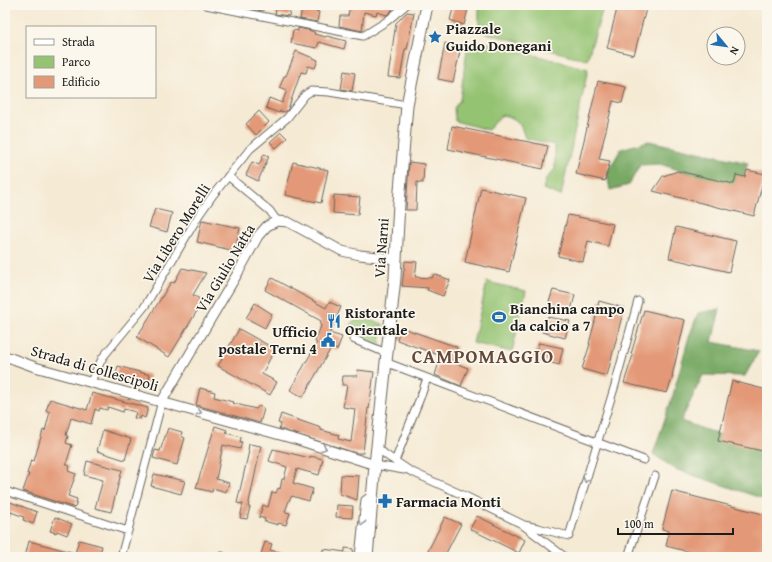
<svg xmlns="http://www.w3.org/2000/svg" width="772" height="562" viewBox="0 0 772 562" font-family="'Gentium Book Plus',serif">
	<rect width="100%" height="100%" fill="#fbf7ec"/>
	<filter id="ink" filterUnits="userSpaceOnUse"><feTurbulence type="fractalNoise" baseFrequency=".025" numOctaves="2"/><feDisplacementMap in="SourceGraphic" scale="8" xChannelSelector="R" yChannelSelector="G"/><feConvolveMatrix kernelMatrix="1 2 1 2 8 2 1 2 1" color-interpolation-filters="sRGB"/></filter>
	<filter id="wash" filterUnits="userSpaceOnUse"><feTurbulence type="fractalNoise" baseFrequency=".012" numOctaves="4" result="noise"/><feDisplacementMap in="SourceGraphic" scale="16" xChannelSelector="R" yChannelSelector="G"/><feGaussianBlur stdDeviation="0.9" result="paint"/><feColorMatrix in="noise" values="0 0 0 0 0 0 0 0 0 0 0 0 0 0 0 0 0 1.4 0 .05"/><feComposite in="paint" operator="in"/></filter>
	<g filter="url(#wash)">
		<rect width="100%" height="100%" fill="#f5ead4"/>
		<path fill="#94c372" stroke="#587047" d="M479 5H604L587 60 479 31Z
			M488 43 588 69 561 196 543 189 546 179 555 169V145L525 138C520 123 518 118 502 115L488 130 455 121 454 108 460 100 467 49Z
			M487 282 526 291 512 352 473 343Z
			M362 318 383 324 379 349C368 344 342 338 353 321Z"/>
		<path fill="#77a964" stroke="#4a6240" d="M649 141 748 163 740 185 722 184 660 164 640 165 629 185 610 190 607 173 621 149Z
			M720 309 712 342 759 351 745 376 703 375 681 421 766 451 767 500 675 469 653 454 673 395 688 340 698 313Z"/>
		<g id="blocks">
			<path fill="#e39977" d="M240 5H264L263 11 240 7Z
				M277 5 291 7 289 16 275 14Z
				M350 5H393L392 10 387 15 377 12 376 15 364 12 362 31 339 26 340 16H348Z
				M454 5H469L464 25 450 20Z
				M618 5H647L634 55 607 48Z
				M302 8 319 12 317 22 300 19Z
				M407 12 414 13 407 49H405L400 78 388 77 396 23Z
				M298 28 312 31 315 33 314 34 326 37 327 36 346 41 344 49 319 42 317 48 291 43 293 30 298 31Z
				M445 43 461 47 453 82 438 79Z
				M296 51 318 60 315 68 308 66 306 73 301 72 288 109 285 112 280 111 279 113 266 108 269 98 282 103 287 90 280 87 284 76H286Z
				M344 71 355 73 352 91 341 89Z
				M598 81 626 87 622 103 613 101 599 159 610 161 605 181 576 174Z
				M259 111 269 122 256 135 246 124Z
				M452 126 548 146 543 169 448 149Z
				M281 132 287 138 276 148 270 142Z
				M264 154 269 156 258 181 246 175 252 162 259 165Z
				M293 162 328 170 321 203 285 195Z
				M409 162 424 164 423 183 417 182 416 210H406Z
				M747 170 765 174 754 216 653 191 663 176 678 171 734 184 736 175 745 177Z
				M481 188 526 198 509 272 465 262Z
				M334 195 360 197 358 215 333 213Z
				M155 209 172 213 167 232 149 227Z
				M568 215 613 224 608 246 588 241 583 262 558 256Z
				M202 220 240 228 235 251 197 242Z
				M676 227 736 241 729 272 669 258Z
				M405 261 417 262 415 277 432 278 434 274 450 280 443 296 427 290 428 288 402 286Z
				M182 268 206 273 193 295 203 301 169 357 137 337 171 282 174 283Z
				M272 278 326 308 329 302 341 307 330 333 342 337 337 350 331 348 303 397 290 390 317 343 315 342 321 326 320 325 321 321 265 290Z
				M553 290 575 295 571 311 548 305Z
				M599 301 624 308 607 376 582 369 590 344H589L596 317H595Z
				M255 303 272 314 265 328 246 318Z
				M644 310 685 320 672 376H673L667 393 624 383 633 355 631 354Z
				M547 317 570 321 565 338 542 332Z
				M400 327 457 347 452 362 468 368 461 386 435 375 441 356 397 340Z
				M239 329 275 349 262 374 277 382 270 395 218 366Z
				M539 343 563 348 559 365 533 358Z
				M118 366 150 375 147 387 115 379Z
				M358 370 374 372 369 409 368 408 363 453H356L279 429 281 424 278 423 281 414 321 428V430L339 435 338 439 351 442 355 409 343 407 347 385H342L343 376H357Z
				M732 381 767 390V452L718 441Z
				M200 388 215 392 214 397 233 402 232 403 256 409 259 406 264 409 260 423 196 405Z
				M92 393 148 408 145 418 141 416 140 419 134 418 136 412 124 409 123 412 108 407 107 410 100 408 99 411 95 409 91 424 71 418 66 435 68 436 66 443 72 445 66 464 70 466 68 471 76 474 68 496 77 499 75 508 23 491 29 474H27L31 460 34 461 43 430 45 431 50 412 46 411 50 399 87 410Z
				M215 426 227 430 226 433 241 437 240 442H242L240 449 223 445 216 479 229 483 226 492 213 488 212 492 196 488Z
				M168 428 182 432 181 436 185 438 177 465 153 458 155 450 160 451Z
				M103 430 131 439 125 460 97 451Z
				M249 444 261 446 248 507H250L247 519 240 518 243 504 237 503 249 451H248Z
				M273 449 310 458V456L323 459 319 475 297 469 293 483 313 489 309 501 292 496 291 498H290L285 512 290 513 286 525 278 523V525L264 521 265 519 259 517 263 505 268 507 272 492 276 493 278 488 280 489 282 479H284L287 467 269 461Z
				M87 461 122 470 111 512 95 508 103 480 84 475Z
				M154 474 185 481 181 494 151 486Z
				M341 475 359 476 357 500 340 494Z
				M672 491 767 515V557H709L666 546 669 531 662 529Z
				M5 500 37 512 33 524 23 520 24 517 11 512 5 527Z
				M337 505 353 506 352 518 336 517Z
				M477 516 525 540 519 553 470 529Z
				M55 517 72 524 67 535 57 531 56 533 50 531Z
				M445 517 461 524 444 557H425Z
				M79 540 102 546 99 557H25L29 541 75 553Z
				M265 542 272 544 270 550 290 555V557H260Z
				M345 548 353 549 354 557H322L323 549 345 552Z"/>
		</g>
	</g>
	<g filter="url(#ink)">
		<use href="#blocks" fill-opacity="0" stroke="#68645c" stroke-width="1"/>
		<g fill="none" stroke-linecap="round" stroke-linejoin="round">
			<defs>
				<path id="street" d="M206 5 363 36 387 21 406 5
					M228 176 270 211 277 221
					M353 339 386 353
					M385 362 644 460
					M91 381 103 357 145 306 199 215 213 195 250 149 287 118 305 95 311 91 329 92 407 105
					M377 447 386 455 410 471 465 496 524 525 538 528 569 536 615 385 638 301
					M395 461 422 393 427 378
					M375 465 404 470
					M5 491 128 531
					M524 526 565 557
					M121 557 162 401
					M222 557V556
					M359 557 365 500 373 494
					M628 557 655 476"/>
				<path id="secondary" d="M5 356 35 367 298 440 375 465
					M162 401 239 271 258 236 267 226 277 221 288 222 342 251 360 255 395 259"/>
				<path id="primary" d="M367 557 375 465 395 278 399 203 407 105 427 5"/>
			</defs>
			<use href="#street" stroke="#68645c" stroke-width="9"/>
			<use href="#secondary" stroke="#68645c" stroke-width="11"/>
			<use href="#primary" stroke="#68645c" stroke-width="13"/>
			<use href="#street" stroke="#fff" stroke-width="7"/>
			<use href="#secondary" stroke="#fff" stroke-width="9"/>
			<use href="#primary" stroke="#fff" stroke-width="11"/>
		</g>
		<defs><path id="oneway-chevron" d="M-2-3.5L2.5 0L-2 3.5" fill="none" stroke-width="1.6" stroke-linecap="round" stroke-linejoin="round"/></defs>
		<g stroke="#999">
			<use href="#oneway-chevron" transform="translate(199 412) rotate(16)"/>
			<use href="#oneway-chevron" transform="translate(324 448) rotate(18)"/>
			<use href="#oneway-chevron" transform="translate(586 480) rotate(107)"/>
			<use href="#oneway-chevron" transform="translate(362 523) rotate(96)"/>
		</g>
	</g>
	<defs>
		<symbol id="sight-bare" viewBox="-9 -9 18 18"><path d="M0-6L1.8-2.2L6-1.7L2.9 1.2L3.7 5.4L0 3.3L-3.7 5.4L-2.9 1.2L-6-1.7L-1.8-2.2Z" fill="#1f6fb2" stroke="#fbf7ec" stroke-width="2.5" paint-order="stroke"/></symbol>
		<symbol id="stadium-bare" viewBox="-9 -9 18 18"><path d="M0-5a6.5 5 0 1 0 0 10a6.5 5 0 1 0 0-10ZM-3.5-1.8h7v3.6h-7Z" fill="#1f6fb2" stroke="#fbf7ec" stroke-width="2.5" paint-order="stroke"/></symbol>
		<symbol id="restaurant-bare" viewBox="-9 -9 18 18"><path d="M-5-6h1v4h1v-4h1v4h1v-4h1v5L-1.5 .5V6h-2V.5L-5-1ZM5-6V6H3V1.5H1.5Q1.5-4 5-6Z" fill="#1f6fb2" stroke="#fbf7ec" stroke-width="2.5" paint-order="stroke"/></symbol>
		<symbol id="civic-bare" viewBox="-9 -9 18 18"><path d="M-.6-6.5H3V-4.5H.6V-3L4-1V1h2V6H-6V1h2V-1L-.6-3ZM-1.2 2.5V6h2.4V2.5Z" fill="#1f6fb2" stroke="#fbf7ec" stroke-width="2.5" paint-order="stroke"/></symbol>
		<symbol id="pharmacy-bare" viewBox="-9 -9 18 18"><path d="M-2-6h4v4h4v4h-4v4h-4v-4h-4v-4h4Z" fill="#1f6fb2" stroke="#fbf7ec" stroke-width="2.5" paint-order="stroke"/></symbol>
	</defs>
	<g fill-rule="evenodd">
		<use href="#sight-bare" x="425" y="27" width="20" height="20"/>
		<use href="#stadium-bare" x="489" y="307" width="20" height="20"/>
		<use href="#restaurant-bare" x="324" y="311" width="20" height="20"/>
		<use href="#civic-bare" x="318" y="330" width="20" height="20"/>
		<use href="#pharmacy-bare" x="375" y="491" width="20" height="20"/>
	</g>
	<g text-anchor="middle" dominant-baseline="central" stroke-width="3.5" stroke-linejoin="round" paint-order="stroke">
		<g font-size="15" font-weight="bold" fill="#1c1c1c" stroke="#fbf7ec" text-anchor="start">
			<text x="446" y="28">Piazzale<tspan x="446" dy="17">Guido Donegani</tspan></text>
			<text x="510" y="308">Bianchina campo<tspan x="510" dy="17">da calcio a 7</tspan></text>
			<text x="345" y="312">Ristorante<tspan x="345" dy="17">Orientale</tspan></text>
			<text x="317" y="331" text-anchor="end">Ufficio<tspan x="317" dy="17">postale Terni 4</tspan></text>
			<text x="396" y="501">Farmacia Monti</text>
		</g>
		<g font-size="15" fill="#1c1c1c" stroke="#fbf7ec">
			<text transform="translate(176 233) rotate(-58)">Via Libero Morelli</text>
			<text transform="translate(381 248) rotate(-86)">Via Narni</text>
			<text transform="translate(225 268) rotate(-59)">Via Giulio Natta</text>
			<text transform="translate(95 368) rotate(16)">Strada di Collescipoli</text>
		</g>
		<g font-size="19" font-weight="bold" letter-spacing="1" fill="#62483c" stroke="#fbf7ec">
			<text x="483" y="356">CAMPOMAGGIO</text>
		</g>
	</g>
	<rect width="772" height="562" fill="none" stroke="#fbf7ec" stroke-width="20"/>
	<rect x="26" y="26" width="130" height="72" fill="#fbf7ec" stroke="#a29f99"/>
	<rect x="34" y="39" width="20" height="6" fill="#ffffff" stroke="#a29f99"/>
	<text x="62" y="46" font-size="12" fill="#1c1c1c">Strada</text>
	<rect x="34" y="56" width="20" height="12" fill="#94c372" stroke="#a29f99"/>
	<text x="62" y="66" font-size="12" fill="#1c1c1c">Parco</text>
	<rect x="34" y="76" width="20" height="12" fill="#e39977" stroke="#a29f99"/>
	<text x="62" y="86" font-size="12" fill="#1c1c1c">Edificio</text>
	<g transform="translate(726 46) rotate(119)"><circle r="19" fill="#fbf7ec" stroke="#a29f99"/>
	<path d="M0-3L7 15L0 10L-7 15Z" fill="#1f6fb2"/>
	<text y="-6" font-size="11" font-weight="bold" text-anchor="middle" fill="#1c1c1c">N</text>
	</g>
	<path d="M618 528v6h115v-6" fill="none" stroke="#1c1c1c" stroke-width="2"/>
	<text x="624" y="528" font-size="12" fill="#1c1c1c" stroke="#fbf7ec" stroke-width="3" paint-order="stroke">100 m</text>
</svg>
